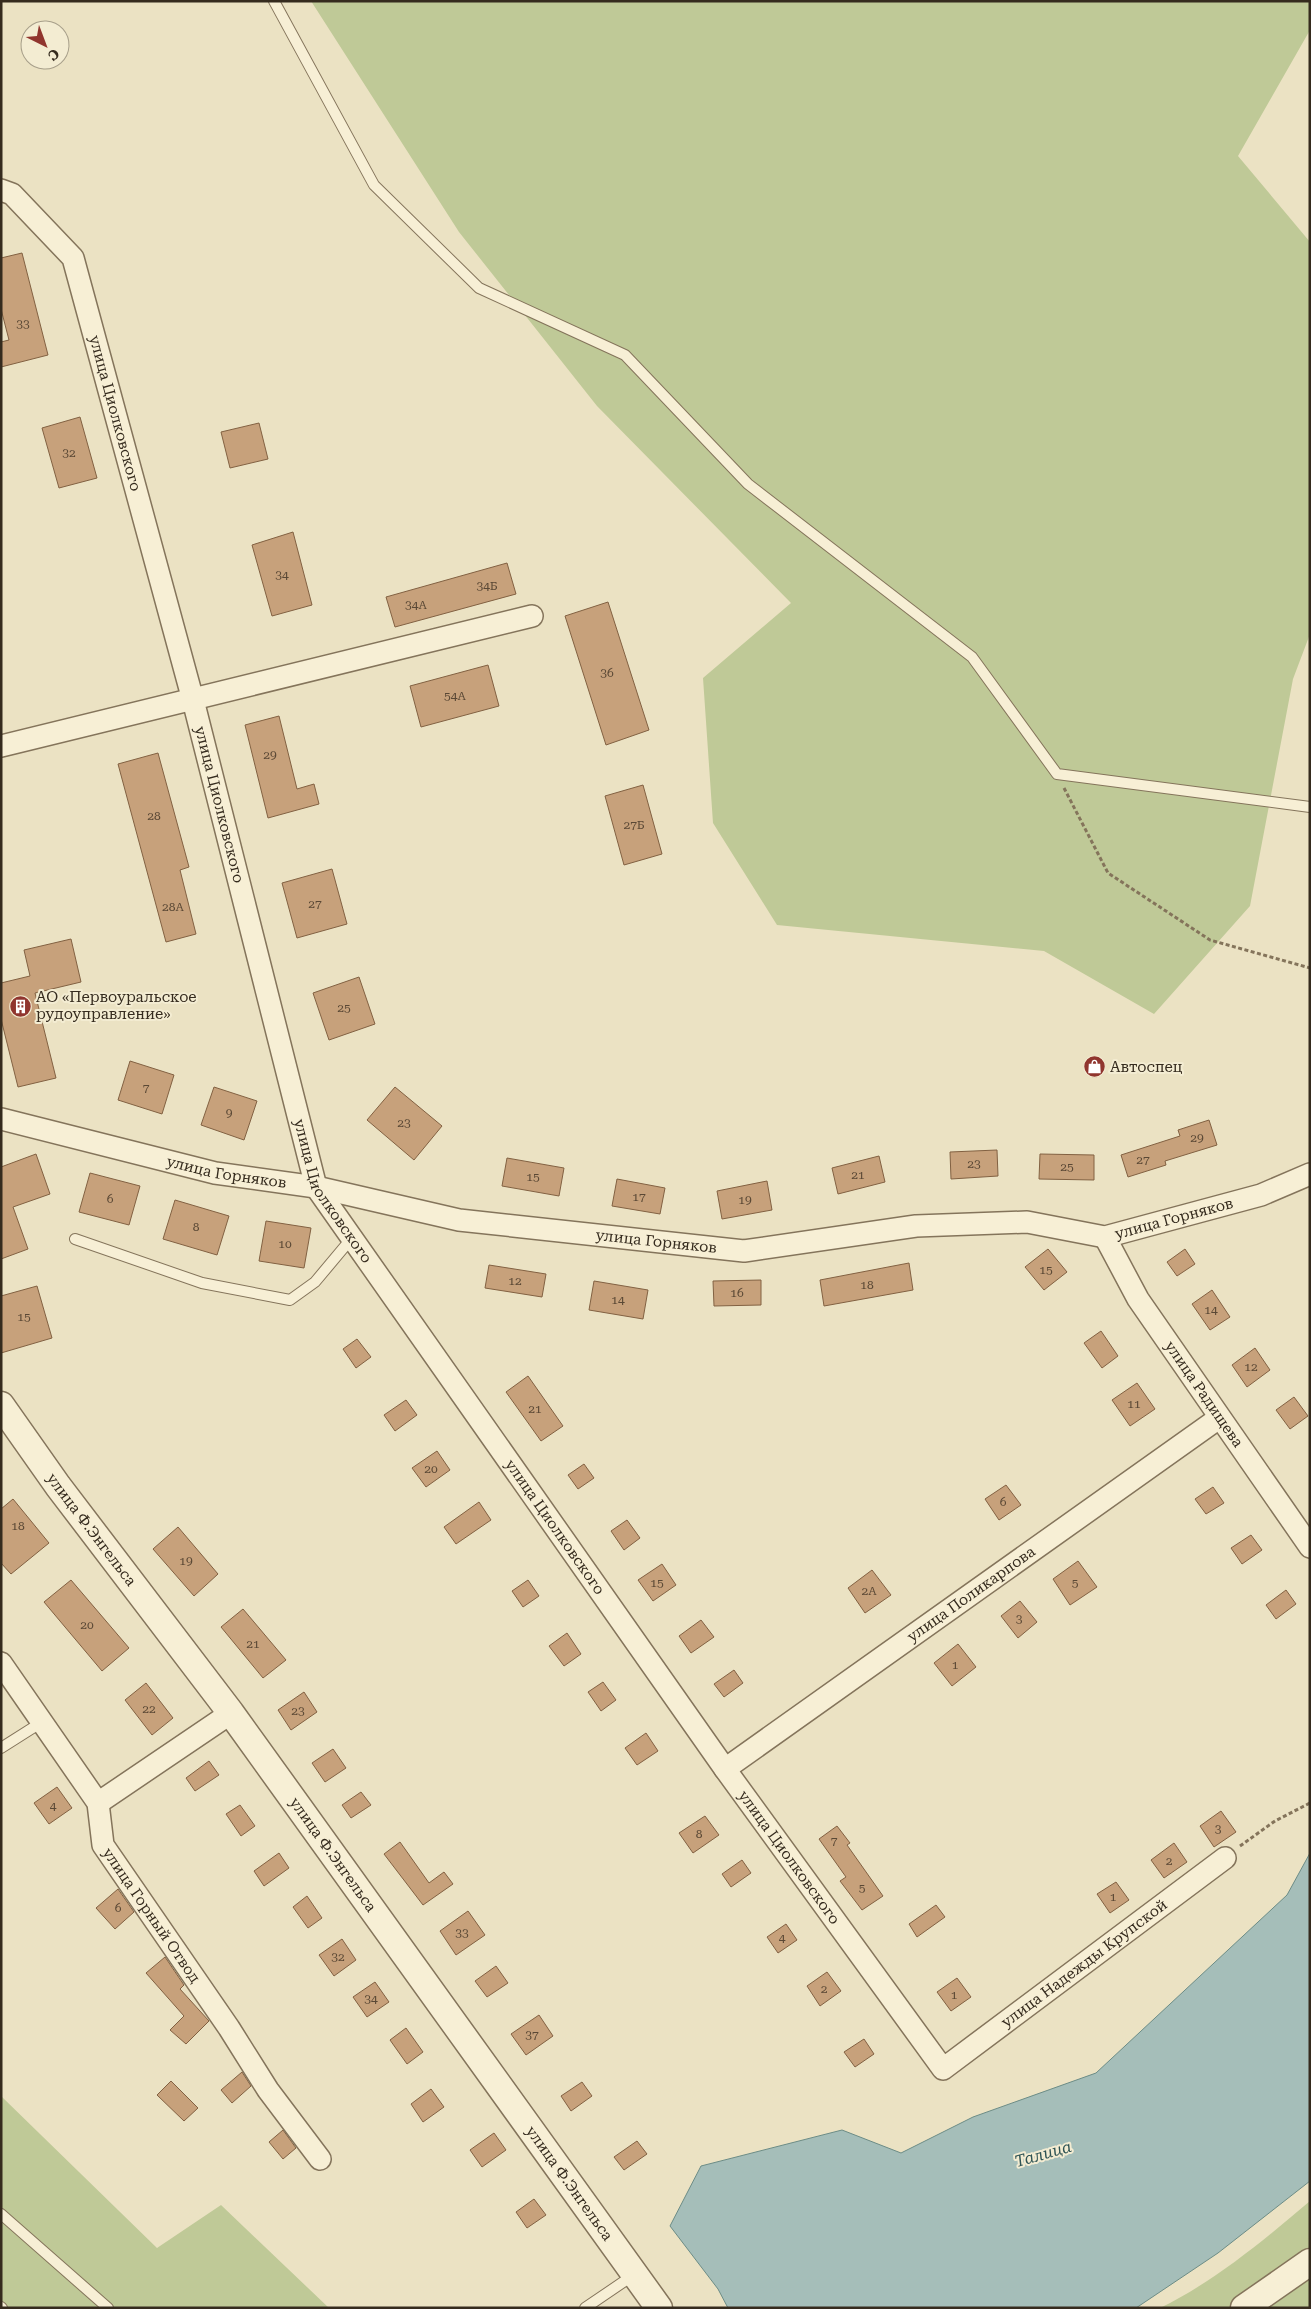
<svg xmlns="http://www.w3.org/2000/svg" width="1311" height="2309" viewBox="0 0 1311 2309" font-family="'Roboto Serif',serif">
	<rect width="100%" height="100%" fill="#ebe2c3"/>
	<path fill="#bfc997" d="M311 1H1310V30L1238 156 1310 242V634L1293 679 1250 906 1154 1014 1044 951 777 925 713 823 703 678 791 603 597 406 459 232Z
		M1 2096 157 2248 221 2205 329 2308H1Z
		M1310 2201V2308H1160C1215 2281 1263 2241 1310 2201Z"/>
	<path fill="#a5beb9" stroke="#6c8c86" d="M1310 1853V2181L1218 2253 1136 2308H728L718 2289 670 2226 701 2166 842 2130 901 2153 973 2117 1096 2073 1287 1895Z"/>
	<path fill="#c7a17b" stroke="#826142" d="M22 253 48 355 1 367V342L9 340 1 309V258Z
		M80 417 97 478 59 488 42 428Z
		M259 423 268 459 230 468 221 432Z
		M293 532 312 605 272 616 252 545Z
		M507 563 516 594 395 627 386 597Z
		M608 602 649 730 606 745 565 616Z
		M488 665 499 706 421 727 410 686Z
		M279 716 297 789 314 784 319 804 268 818 245 725Z
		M158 753 189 867 180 870 196 934 166 942 118 764Z
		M643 785 662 854 624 865 605 796Z
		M332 869 347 924 297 938 282 883Z
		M71 939 81 982 35 993 56 1078 18 1087 1 1019V983L30 976 24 950Z
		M359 977 375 1024 329 1040 313 993Z
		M130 1061 174 1075 162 1114 118 1100Z
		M214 1087 257 1101 244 1140 201 1125Z
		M395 1087 442 1126 414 1160 367 1120Z
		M1209 1120 1217 1145 1165 1161 1166 1165 1128 1177 1121 1155 1180 1136 1178 1130Z
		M997 1150 998 1176 951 1179 950 1152Z
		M36 1154 50 1194 13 1207 28 1249 1 1259V1167Z
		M1040 1154 1094 1155V1180L1039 1179Z
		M879 1156 885 1182 838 1194 832 1168Z
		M507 1158 564 1168 559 1196 502 1186Z
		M90 1173 140 1186 129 1225 79 1212Z
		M617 1179 665 1188 660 1214 612 1206Z
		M767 1181 772 1210 722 1219 717 1191Z
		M175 1200 229 1216 217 1255 163 1239Z
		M266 1221 311 1228 304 1268 259 1261Z
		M1048 1249 1067 1272 1044 1290 1025 1267Z
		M1185 1249 1195 1264 1177 1276 1167 1262Z
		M909 1263 913 1290 824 1306 820 1280Z
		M489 1265 546 1274 542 1297 485 1288Z
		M761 1280V1305L714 1306 713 1281Z
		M594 1281 648 1290 643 1319 589 1310Z
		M37 1286 52 1338 1 1353V1296Z
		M1212 1290 1230 1317 1210 1330 1192 1304Z
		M1101 1331 1118 1356 1102 1368 1084 1343Z
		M357 1339 371 1357 356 1368 343 1349Z
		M1255 1348 1270 1370 1247 1387 1232 1365Z
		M528 1376 563 1426 541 1441 506 1392Z
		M1137 1383 1155 1409 1130 1426 1112 1400Z
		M1294 1397 1308 1416 1290 1429 1276 1410Z
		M406 1400 417 1415 395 1431 384 1415Z
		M437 1451 450 1470 426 1487 412 1468Z
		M584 1464 594 1478 578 1489 568 1475Z
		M1006 1485 1021 1505 999 1520 985 1499Z
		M1213 1487 1224 1503 1206 1514 1195 1499Z
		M13 1499 49 1543 11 1574 1 1563V1509Z
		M479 1502 491 1520 456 1544 444 1527Z
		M627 1520 640 1538 624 1550 611 1531Z
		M178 1527 218 1574 194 1596 153 1549Z
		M1251 1535 1262 1550 1242 1564 1231 1548Z
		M1078 1561 1097 1587 1070 1605 1053 1579Z
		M662 1564 676 1585 653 1601 638 1580Z
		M872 1570 891 1595 865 1613 848 1588Z
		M71 1580 129 1648 102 1671 44 1602Z
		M528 1580 539 1596 523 1607 512 1591Z
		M1286 1590 1296 1604 1276 1619 1266 1605Z
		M1020 1601 1037 1622 1018 1638 1001 1616Z
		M243 1609 286 1660 263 1678 221 1627Z
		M701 1620 714 1637 691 1653 679 1636Z
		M567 1633 581 1654 564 1666 549 1646Z
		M958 1644 976 1667 952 1686 934 1663Z
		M734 1670 743 1683 724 1697 714 1684Z
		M603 1682 616 1700 601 1711 588 1692Z
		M146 1683 173 1718 152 1735 125 1700Z
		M304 1692 317 1712 291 1730 278 1710Z
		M646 1733 658 1751 637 1765 625 1748Z
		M333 1749 346 1768 325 1782 312 1763Z
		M209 1761 219 1775 195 1791 186 1778Z
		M57 1787 72 1808 49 1824 34 1803Z
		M361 1792 371 1805 351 1818 342 1805Z
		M240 1805 255 1826 241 1836 226 1814Z
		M1221 1811 1236 1832 1214 1847 1200 1826Z
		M705 1816 719 1835 693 1853 679 1833Z
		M837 1826 850 1843 847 1845 883 1896 862 1910 840 1881 846 1877 819 1839Z
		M400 1842 429 1883 444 1872 453 1884 423 1905 384 1854Z
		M1174 1843 1187 1862 1164 1878 1151 1860Z
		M279 1853 289 1868 264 1886 254 1871Z
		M742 1860 751 1873 731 1887 722 1874Z
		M1116 1882 1129 1900 1110 1913 1097 1894Z
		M118 1889 134 1912 115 1929 96 1908Z
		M307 1896 322 1918 308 1928 293 1907Z
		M936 1905 945 1917 917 1937 909 1924Z
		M468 1911 485 1935 456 1955 440 1931Z
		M786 1924 797 1940 778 1953 767 1937Z
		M342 1939 356 1960 334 1976 319 1955Z
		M165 1957 184 1985 180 1989 209 2021 186 2044 170 2030 184 2016 146 1973Z
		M496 1966 508 1983 487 1997 475 1981Z
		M827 1972 841 1991 820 2006 807 1986Z
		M957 1978 971 1997 951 2011 937 1992Z
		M375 1982 389 2002 367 2017 353 1997Z
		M539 2015 553 2036 526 2055 511 2034Z
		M406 2028 423 2052 407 2064 390 2040Z
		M864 2039 874 2054 855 2067 844 2052Z
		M242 2072 251 2086 232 2103 221 2090Z
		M171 2081 198 2108 184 2121 157 2095Z
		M582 2082 592 2096 571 2111 561 2096Z
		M431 2089 444 2107 423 2122 411 2104Z
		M283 2130 296 2148 283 2159 269 2142Z
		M494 2133 506 2150 482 2167 470 2150Z
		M637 2141 647 2154 624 2170 614 2157Z
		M534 2199 546 2215 527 2228 516 2212Z"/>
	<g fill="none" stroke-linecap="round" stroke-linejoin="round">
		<defs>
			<path id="service" d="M274 1 374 185 479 288 625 355 748 484 972 657 1057 774 1310 807
				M75 1239 202 1283 290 1300 315 1282 351 1239
				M1 1748 42 1722
				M1 2214 108 2308
				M1 2307 2 2308
				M585 2308 635 2274"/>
			<g id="minor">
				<path id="s1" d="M1 190 12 194 73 258 193 700 316 1187 725 1769 943 2069 1225 1858"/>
				<path d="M1 746 532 616"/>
				<path id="s2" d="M1 1119 215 1173 316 1187 459 1220 744 1251 916 1226 1027 1222 1105 1237 1261 1195 1310 1174"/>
				<path id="s3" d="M1105 1237 1138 1299 1310 1547"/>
				<path id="s4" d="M1 1663 98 1803 103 1845 229 2028 268 2090 320 2159"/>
				<path id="s5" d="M725 1769 1219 1418"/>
				<path d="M98 1803 231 1713"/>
			</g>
			<g id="tertiary">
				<path id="s6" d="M1 1405 58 1486 231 1713 659 2308"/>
				<path d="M1244 2308 1310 2262"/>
			</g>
		</defs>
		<use href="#service" stroke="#84745b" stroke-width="12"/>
		<use href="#minor" stroke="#84745b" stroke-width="24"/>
		<use href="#tertiary" stroke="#84745b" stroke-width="29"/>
		<path stroke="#84745b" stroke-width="3" stroke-dasharray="4 2.5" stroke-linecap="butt" d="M1064 788 1108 873 1210 940 1310 968
			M1240 1846 1275 1821 1310 1803"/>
		<use href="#service" stroke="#f7efd5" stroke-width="10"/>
		<use href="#minor" stroke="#f7efd5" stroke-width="21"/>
		<use href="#tertiary" stroke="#f7efd5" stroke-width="26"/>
	</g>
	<defs>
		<symbol id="building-disc" viewBox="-11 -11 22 22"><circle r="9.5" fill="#90352e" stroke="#f3ecd2"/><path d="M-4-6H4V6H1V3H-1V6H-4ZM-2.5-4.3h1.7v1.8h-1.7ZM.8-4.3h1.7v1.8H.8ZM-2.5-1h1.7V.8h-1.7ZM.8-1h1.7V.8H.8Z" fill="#fff"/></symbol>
		<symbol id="shop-disc" viewBox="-11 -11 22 22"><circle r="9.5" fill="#90352e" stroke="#f3ecd2"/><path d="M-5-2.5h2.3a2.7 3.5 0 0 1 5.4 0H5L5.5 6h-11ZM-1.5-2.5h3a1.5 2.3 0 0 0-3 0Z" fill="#fff"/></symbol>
	</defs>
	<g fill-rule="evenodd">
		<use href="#building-disc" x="8" y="994" width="25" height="25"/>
		<use href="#shop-disc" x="1082" y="1054" width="25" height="25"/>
	</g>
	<g text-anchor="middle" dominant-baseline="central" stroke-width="4" stroke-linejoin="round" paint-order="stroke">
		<g font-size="12" fill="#5a4835">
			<text x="23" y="324">33</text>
			<text x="69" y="453">32</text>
			<text x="282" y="575">34</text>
			<text x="487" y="586">34Б</text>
			<text x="416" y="605">34А</text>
			<text x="607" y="673">36</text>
			<text x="455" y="696">54А</text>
			<text x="270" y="755">29</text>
			<text x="154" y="816">28</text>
			<text x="634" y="825">27Б</text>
			<text x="315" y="904">27</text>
			<text x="173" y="907">28А</text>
			<text x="344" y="1008">25</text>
			<text x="146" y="1088">7</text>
			<text x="229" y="1113">9</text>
			<text x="404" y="1123">23</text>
			<text x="1197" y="1138">29</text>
			<text x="1143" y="1160">27</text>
			<text x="974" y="1164">23</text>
			<text x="1067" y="1167">25</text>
			<text x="858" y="1175">21</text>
			<text x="533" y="1177">15</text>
			<text x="639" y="1197">17</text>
			<text x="110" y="1199">6</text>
			<text x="745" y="1200">19</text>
			<text x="196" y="1227">8</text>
			<text x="285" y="1244">10</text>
			<text x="1046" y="1270">15</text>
			<text x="515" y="1281">12</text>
			<text x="867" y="1285">18</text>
			<text x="737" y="1293">16</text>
			<text x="618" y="1300">14</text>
			<text x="1211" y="1310">14</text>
			<text x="24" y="1317">15</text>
			<text x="1251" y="1367">12</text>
			<text x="1134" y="1404">11</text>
			<text x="535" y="1409">21</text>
			<text x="431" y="1469">20</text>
			<text x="1003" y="1502">6</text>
			<text x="18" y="1526">18</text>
			<text x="186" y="1561">19</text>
			<text x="657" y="1583">15</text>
			<text x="1075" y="1583">5</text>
			<text x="869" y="1591">2А</text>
			<text x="1019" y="1619">3</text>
			<text x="87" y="1625">20</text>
			<text x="253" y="1644">21</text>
			<text x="955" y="1665">1</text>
			<text x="149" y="1709">22</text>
			<text x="298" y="1711">23</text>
			<text x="53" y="1806">4</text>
			<text x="1218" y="1829">3</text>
			<text x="699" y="1834">8</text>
			<text x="834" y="1841">7</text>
			<text x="1169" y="1861">2</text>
			<text x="862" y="1888">5</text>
			<text x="1113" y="1897">1</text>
			<text x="118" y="1908">6</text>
			<text x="462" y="1933">33</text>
			<text x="782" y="1938">4</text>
			<text x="338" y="1957">32</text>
			<text x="824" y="1989">2</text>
			<text x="954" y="1995">1</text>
			<text x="371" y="1999">34</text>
			<text x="532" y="2035">37</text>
		</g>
		<g font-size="15" fill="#352b1e" stroke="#f3ecd2">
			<text stroke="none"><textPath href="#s1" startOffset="261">улица Циолковского</textPath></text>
			<text stroke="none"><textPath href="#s1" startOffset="666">улица Циолковского</textPath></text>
			<text stroke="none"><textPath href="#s2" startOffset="232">улица Горняков</textPath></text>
			<text stroke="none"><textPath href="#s1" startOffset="1071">улица Циолковского</textPath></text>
			<text stroke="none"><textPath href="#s2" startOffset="1192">улица Горняков</textPath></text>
			<text stroke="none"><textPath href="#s2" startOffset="668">улица Горняков</textPath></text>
			<text stroke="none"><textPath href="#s3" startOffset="186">улица Радищева</textPath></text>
			<text stroke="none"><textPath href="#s1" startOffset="1476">улица Циолковского</textPath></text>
			<text stroke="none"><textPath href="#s6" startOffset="154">улица Ф.Энгельса</textPath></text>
			<text stroke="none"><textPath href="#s5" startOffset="302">улица Поликарпова</textPath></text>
			<text stroke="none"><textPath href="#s6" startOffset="559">улица Ф.Энгельса</textPath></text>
			<text stroke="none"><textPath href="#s1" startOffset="1881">улица Циолковского</textPath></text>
			<text stroke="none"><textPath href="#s4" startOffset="298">улица Горный Отвод</textPath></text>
			<text stroke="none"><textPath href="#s1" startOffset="2319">улица Надежды Крупской</textPath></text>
			<text stroke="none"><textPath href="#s6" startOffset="964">улица Ф.Энгельса</textPath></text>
		</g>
		<g font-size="15" fill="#352b1e" stroke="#f3ecd2" text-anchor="start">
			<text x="36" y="997">АО «Первоуральское<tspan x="36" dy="17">рудоуправление»</tspan></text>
			<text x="1110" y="1067">Автоспец</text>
		</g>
		<g font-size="16" font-style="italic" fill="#2e5354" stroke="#f3ecd2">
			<text transform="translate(1043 2154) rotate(-16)">Талица</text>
		</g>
	</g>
	<rect width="1311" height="2309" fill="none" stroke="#352b1e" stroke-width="5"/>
	<g transform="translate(45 45) rotate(138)"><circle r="24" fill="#f3ecd2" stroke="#a79f8a"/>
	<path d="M0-4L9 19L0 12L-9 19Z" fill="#90352e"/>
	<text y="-8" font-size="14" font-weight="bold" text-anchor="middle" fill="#352b1e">С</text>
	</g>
</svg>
